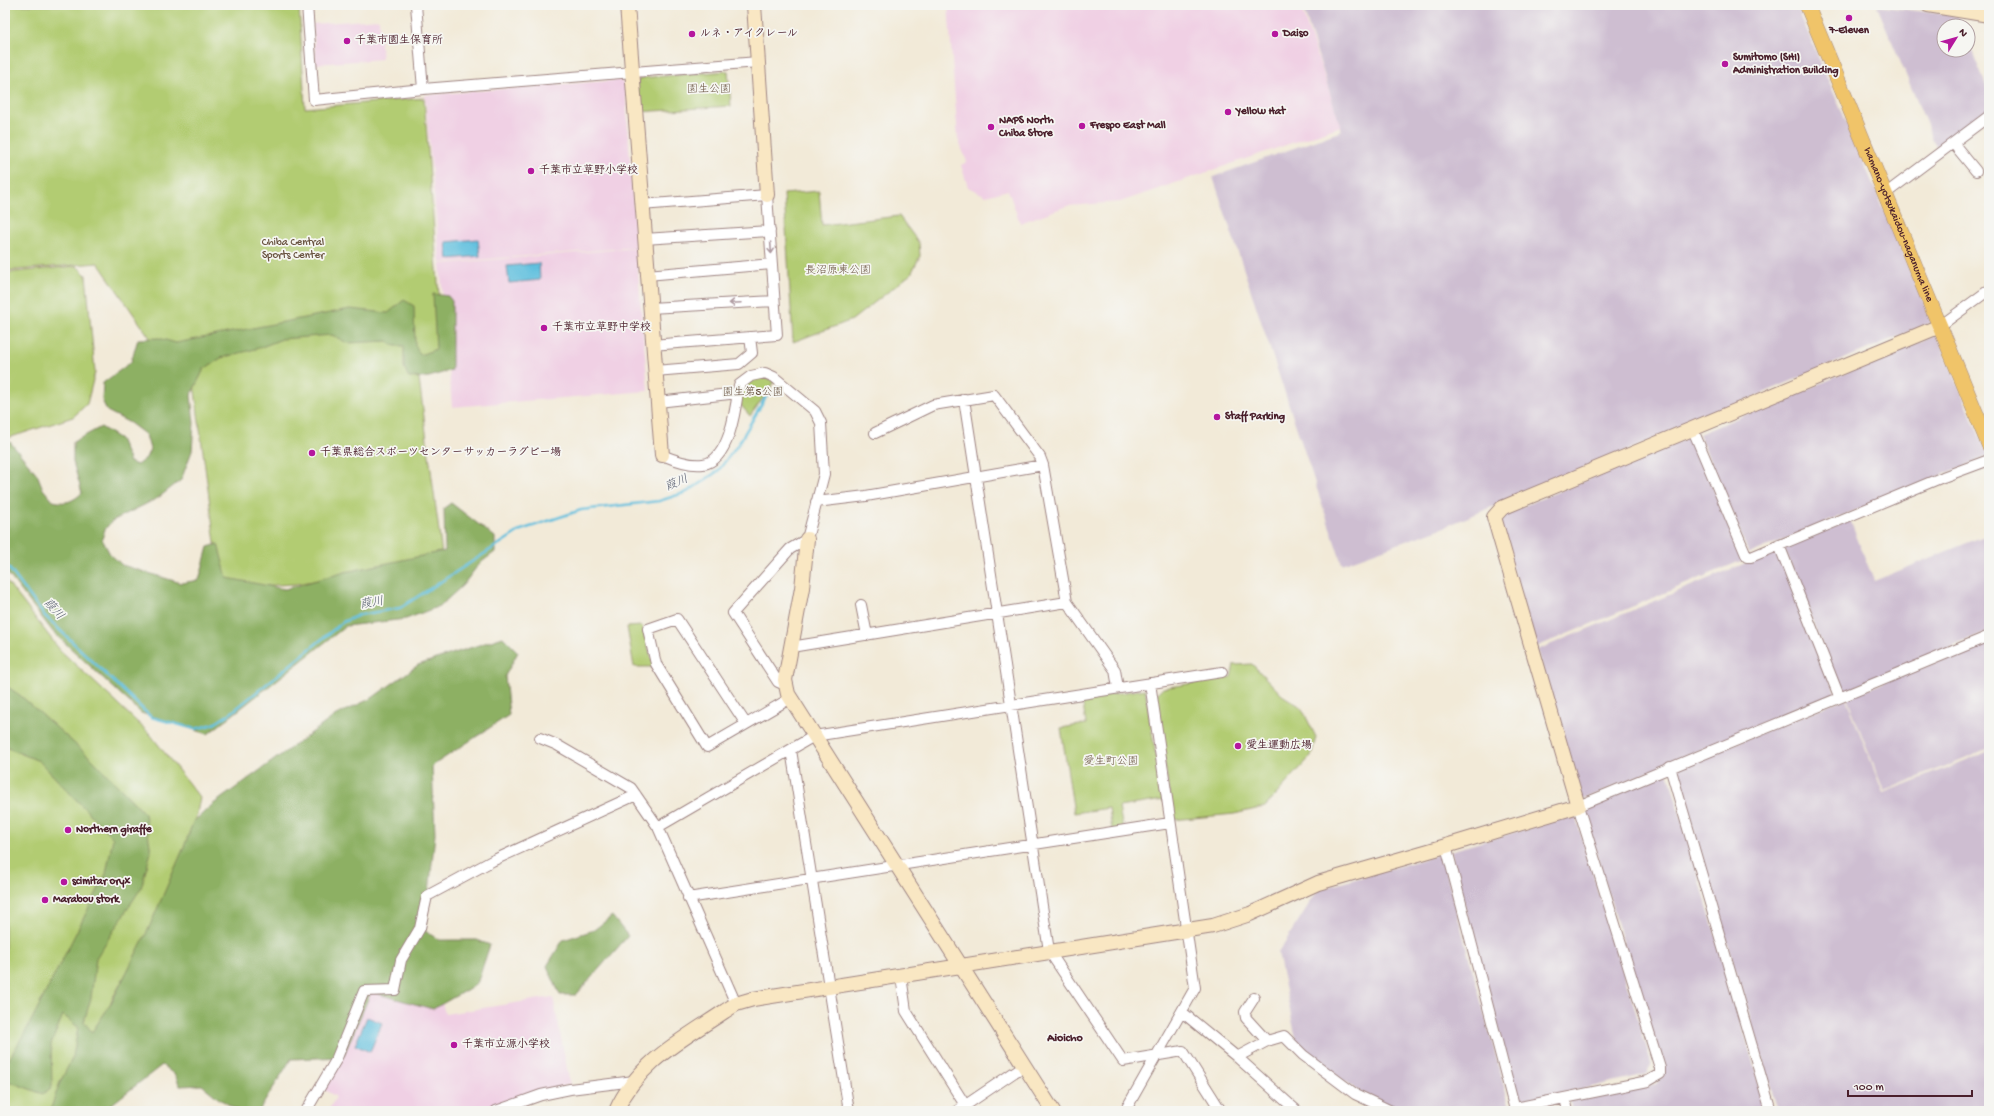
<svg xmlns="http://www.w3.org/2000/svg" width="1994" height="1116" viewBox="0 0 1994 1116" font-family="'Gochi Hand','Klee One',sans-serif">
	<rect width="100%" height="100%" fill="#f6f6f2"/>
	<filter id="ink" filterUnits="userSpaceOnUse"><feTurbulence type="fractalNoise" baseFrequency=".025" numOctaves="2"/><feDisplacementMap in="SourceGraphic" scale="8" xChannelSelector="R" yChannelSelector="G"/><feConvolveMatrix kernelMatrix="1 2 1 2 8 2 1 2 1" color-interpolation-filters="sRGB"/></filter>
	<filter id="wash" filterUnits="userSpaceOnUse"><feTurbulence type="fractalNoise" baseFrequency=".012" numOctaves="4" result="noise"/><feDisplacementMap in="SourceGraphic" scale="16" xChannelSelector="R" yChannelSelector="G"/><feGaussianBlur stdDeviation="0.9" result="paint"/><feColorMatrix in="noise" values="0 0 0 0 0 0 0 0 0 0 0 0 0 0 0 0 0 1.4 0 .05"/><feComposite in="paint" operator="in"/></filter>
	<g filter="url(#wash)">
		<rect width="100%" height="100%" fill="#f2ead8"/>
		<path fill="#f0d0e4" d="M948 5H1300L1341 126 1120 202 1067 206 1020 223 1008 190 986 196 968 187 961 165 967 162 958 139Z
			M379 19 382 59 316 64 313 24Z
			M620 80 625 85 636 247 440 263 425 95Z
			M636 248 648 391 452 407 440 264Z
			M438 987 445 1014 553 997 570 1084 487 1111H328L336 1097 323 1089 369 993Z"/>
		<path fill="#cebed1" d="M1302 5H1796L1932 322 1442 528 1342 564 1213 177 1342 131Z
			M1877 6 1958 16 1962 26H1944V50H1968V41L1989 93V110L1937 149Z
			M1937 335 1988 456 1749 554 1699 434Z
			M1691 436 1743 560 1536 647 1499 524 1507 513Z
			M1850 520 1874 581 1989 534V631L1841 693 1784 548Z
			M1777 550 1835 693 1580 801 1537 650Z
			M1989 642V748L1884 791 1847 697Z
			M1846 698 1883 793 1989 751V1111H1778L1675 768Z
			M1668 772 1767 1111H1572L1569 1100 1656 1084 1664 1074 1582 808Z
			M1575 815 1652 1065 1647 1074 1518 1104 1450 851Z
			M1441 854 1510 1108 1506 1111H1397L1359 1091 1313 1060 1296 1039 1278 953 1318 890Z"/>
		<path fill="#b2cc72" stroke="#7e764e" d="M5 5H299L305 108 424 98 444 362 417 364 442 554 433 561 296 584 221 588 189 346 157 348 98 263 5 271Z
			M728 71 731 106 639 112 637 82 640 78Z
			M819 191 822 225 899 216 919 243 920 256 911 274 852 320 793 342 784 194Z
			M77 266 86 275 95 372 87 404 73 417 5 439V273Z
			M764 377 775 381 750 416 739 403C744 386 745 379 764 377Z
			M5 579 60 650 150 734 200 798 191 843 159 917 112 999 69 1111H5Z
			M642 626 654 667H634L627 627Z
			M1252 664 1282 695 1301 707 1316 737 1311 756 1265 807 1234 814 1173 820 1155 696 1163 688 1231 677 1234 665Z
			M1145 689 1163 800 1119 807 1123 829 1112 830 1109 808 1074 813 1061 728 1086 724 1082 699Z"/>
		<path fill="#8db064" stroke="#6c6848" d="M433 294 448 296 452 301V370L429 377 409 378 404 367V346H395L387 341 347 343 332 335 282 339 259 348 221 358 204 369 191 395 194 423 192 451 181 480 158 498 112 521 105 529 102 539 110 554 122 565 181 583 199 580 208 547 218 544 227 578 285 589 345 572 445 551 444 508 451 503 495 537V552L479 564 463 585 440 606 406 619 346 626 208 734 141 713 53 632 5 570V440L10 442 37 474 43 489 53 501C66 504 72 502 82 493L73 462V442L101 427 120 439 130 462 137 465 146 458 150 449 146 435 130 423 107 411 102 400 103 383 131 362 138 339 159 338 176 343 350 309 388 313 404 300 414 306 415 345 420 355 436 349Z
			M503 637 518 652 505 676 509 715 432 766 435 834 425 931 439 940H477L490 945 477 984 433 1009 371 992 343 1057 291 1059 259 1111H239L218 1098 202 1085 180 1086 175 1075 162 1065 103 1111H50L60 1082 73 1057 78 1027 63 1015 51 1044 52 1087 43 1094 5 1080 6 1064 27 1029 106 874 113 838 39 761 5 747V685L21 696 93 760 145 814 151 852 141 888 96 958 91 998 84 1022 92 1032 110 1005 148 930 184 847 193 822 212 805 336 715 372 698 418 665Z
			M612 916 628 936 576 995H560L547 966 563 940 594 930Z"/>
		<path fill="#5fbfde" stroke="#546f84" d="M478 239 480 256 448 259 446 242Z
			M539 263 540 280 509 283 507 266Z
			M367 1017 382 1023 370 1052 355 1045Z"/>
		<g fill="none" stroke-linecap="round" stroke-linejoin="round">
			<path stroke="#5fbfde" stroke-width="2.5" d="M5 563 44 615 151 717 195 729 214 724 231 713 343 622 359 615 400 608 521 530 581 510 659 501 687 492 718 471 739 443 770 390"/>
		</g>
	</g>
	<g filter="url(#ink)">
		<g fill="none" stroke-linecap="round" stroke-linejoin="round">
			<defs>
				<path id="street" d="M307 5 314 100 423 89 758 62
					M416 5 423 89
					M1953 143 1976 171
					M1885 194 1989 116
					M641 205 767 195 777 335 652 345
					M644 239 770 231
					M647 275 772 264
					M650 308 774 301
					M1940 326 1989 290
					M655 371 739 364 752 353 750 337
					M964 399 1049 951 1123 1061 1183 1051 1221 1111
					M658 402 738 393
					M1693 430 1747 557H1751L1943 477 1989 460
					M875 433 933 405 994 395 1040 457 1043 465 1067 602 1115 670 1118 688
					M662 455C674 460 690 466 703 464 730 461 736 406 739 385L751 376 765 373 774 377 815 411 821 423 824 474 807 539 790 549 733 613 778 682 785 685
					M816 502 866 496 1043 465
					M1779 545 1839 696
					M861 605 867 635
					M791 647 1067 602
					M746 724 677 619 648 629 656 664 707 747 791 698
					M540 738 557 745 631 788 658 827 736 1004
					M791 750 849 1111
					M1670 767 1771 1111
					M658 827 814 736 1222 672
					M1446 846 1515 1110
					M688 898 1170 823
					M901 976 906 1011 965 1105
					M1254 998 1245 1012 1246 1018 1267 1041
					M1182 1012 1237 1057 1297 1111
					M1237 1057 1267 1041 1284 1036 1303 1055 1355 1094 1391 1111
					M1565 1098 1568 1111
					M306 1111 336 1060 364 991 395 990 401 960 420 928 427 896 492 861 636 795
					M496 1111 541 1095 570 1089 634 1081
					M957 1111 1025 1065
					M1125 1111 1195 988 1150 683
					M1514 1111 1520 1107 1648 1081 1660 1074V1068L1578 806 1989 636"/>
				<path id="secondary" d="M627 5 662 455
					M754 5 767 195
					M1928 5 1989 15
					M807 539 802 588 785 680 788 694 1053 1111
					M616 1111C638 1062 682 1040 725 1011L736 1004 753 999 1213 926 1250 914 1318 883 1446 846 1578 806 1494 517 1502 508 1940 326"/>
				<g id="primary">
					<path id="s1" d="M1807 5 1989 445"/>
				</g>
			</defs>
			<use href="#street" stroke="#9e8482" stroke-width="12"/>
			<use href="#secondary" stroke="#9e8482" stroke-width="16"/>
			<use href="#primary" stroke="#9e8482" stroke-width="16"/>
			<use href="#street" stroke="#fff" stroke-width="10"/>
			<use href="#secondary" stroke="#f9e7c3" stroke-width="14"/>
			<use href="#primary" stroke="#f0c469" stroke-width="15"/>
		</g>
		<defs><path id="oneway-shaft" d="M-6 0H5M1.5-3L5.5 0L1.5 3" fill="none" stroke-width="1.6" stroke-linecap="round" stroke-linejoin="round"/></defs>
		<g stroke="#ae9aa0">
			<use href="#oneway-shaft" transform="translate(771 248) rotate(86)"/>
			<use href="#oneway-shaft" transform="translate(735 303) rotate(177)"/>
		</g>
	</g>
	<g fill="#b5179e" stroke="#f6f6f2" stroke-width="1.5">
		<circle cx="1849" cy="18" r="4"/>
		<circle cx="692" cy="34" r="4"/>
		<circle cx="1275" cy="34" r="4"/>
		<circle cx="347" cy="41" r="4"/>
		<circle cx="1725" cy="64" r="4"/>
		<circle cx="1228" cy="112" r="4"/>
		<circle cx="1082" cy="126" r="4"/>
		<circle cx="991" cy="127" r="4"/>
		<circle cx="531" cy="171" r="4"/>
		<circle cx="544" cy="328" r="4"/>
		<circle cx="1217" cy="417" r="4"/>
		<circle cx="312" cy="453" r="4"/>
		<circle cx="1238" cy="746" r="4"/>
		<circle cx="68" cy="830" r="4"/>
		<circle cx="64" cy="882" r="4"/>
		<circle cx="45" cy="900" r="4"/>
		<circle cx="454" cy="1045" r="4"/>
	</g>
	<g text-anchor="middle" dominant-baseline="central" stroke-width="3.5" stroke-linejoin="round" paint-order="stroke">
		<g font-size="11" font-weight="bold" fill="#4a1f2b" stroke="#f6f6f2" text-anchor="start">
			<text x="1849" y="31" text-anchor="middle">7-Eleven</text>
			<text x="700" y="34">ルネ・アイクレール</text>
			<text x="1283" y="34">Daiso</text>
			<text x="355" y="41">千葉市園生保育所</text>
			<text x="1733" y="58">Sumitomo (SHI)<tspan x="1733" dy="13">Administration Building</tspan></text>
			<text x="1236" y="112">Yellow Hat</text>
			<text x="999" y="121">NAPS North<tspan x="999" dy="13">Chiba Store</tspan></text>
			<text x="1090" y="126">Frespo East Mall</text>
			<text x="539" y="171">千葉市立草野小学校</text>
			<text x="552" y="328">千葉市立草野中学校</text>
			<text x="1225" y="417">Staff Parking</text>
			<text x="320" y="453">千葉県総合スポーツセンターサッカーラグビー場</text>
			<text x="1246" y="746">愛生運動広場</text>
			<text x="76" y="830">Northern giraffe</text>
			<text x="72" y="882">scimitar oryx</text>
			<text x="53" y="900">Marabou stork</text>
			<text x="462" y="1045">千葉市立源小学校</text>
		</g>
		<g font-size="11" fill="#695340" stroke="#f6f6f2">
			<text x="709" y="90">園生公園</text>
			<text x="293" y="243">Chiba Central<tspan x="293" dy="13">Sports Center</tspan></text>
			<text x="838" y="271">長沼原東公園</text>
			<text x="753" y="393">園生第5公園</text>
			<text x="1111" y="762">愛生町公園</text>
		</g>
		<g font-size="11" fill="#4a1f2b" stroke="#f6f6f2">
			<text stroke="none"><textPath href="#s1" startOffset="238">hamano-yotsukaidou-naganuma line</textPath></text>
		</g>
		<g font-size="12" font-style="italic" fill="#51576a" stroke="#f6f6f2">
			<text transform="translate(677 484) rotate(-23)">葭川</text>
			<text transform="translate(372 604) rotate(-10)">葭川</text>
			<text transform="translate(53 610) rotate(48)">葭川</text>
		</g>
		<g font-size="12" font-weight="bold" fill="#4a1f2b" stroke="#f6f6f2">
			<text x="1065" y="1039">Aioicho</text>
		</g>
	</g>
	<rect width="1994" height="1116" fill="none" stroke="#f6f6f2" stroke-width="20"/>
	<g transform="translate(1956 38) rotate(53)"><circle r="19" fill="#f6f6f2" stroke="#b1a0a2"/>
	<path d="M0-3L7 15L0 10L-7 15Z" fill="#b5179e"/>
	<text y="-6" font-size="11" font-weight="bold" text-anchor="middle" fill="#4a1f2b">N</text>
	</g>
	<path d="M1848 1090v6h124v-6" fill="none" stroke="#4a1f2b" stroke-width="2"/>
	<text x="1854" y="1090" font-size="12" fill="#4a1f2b" stroke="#f6f6f2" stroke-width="3" paint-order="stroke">100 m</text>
</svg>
